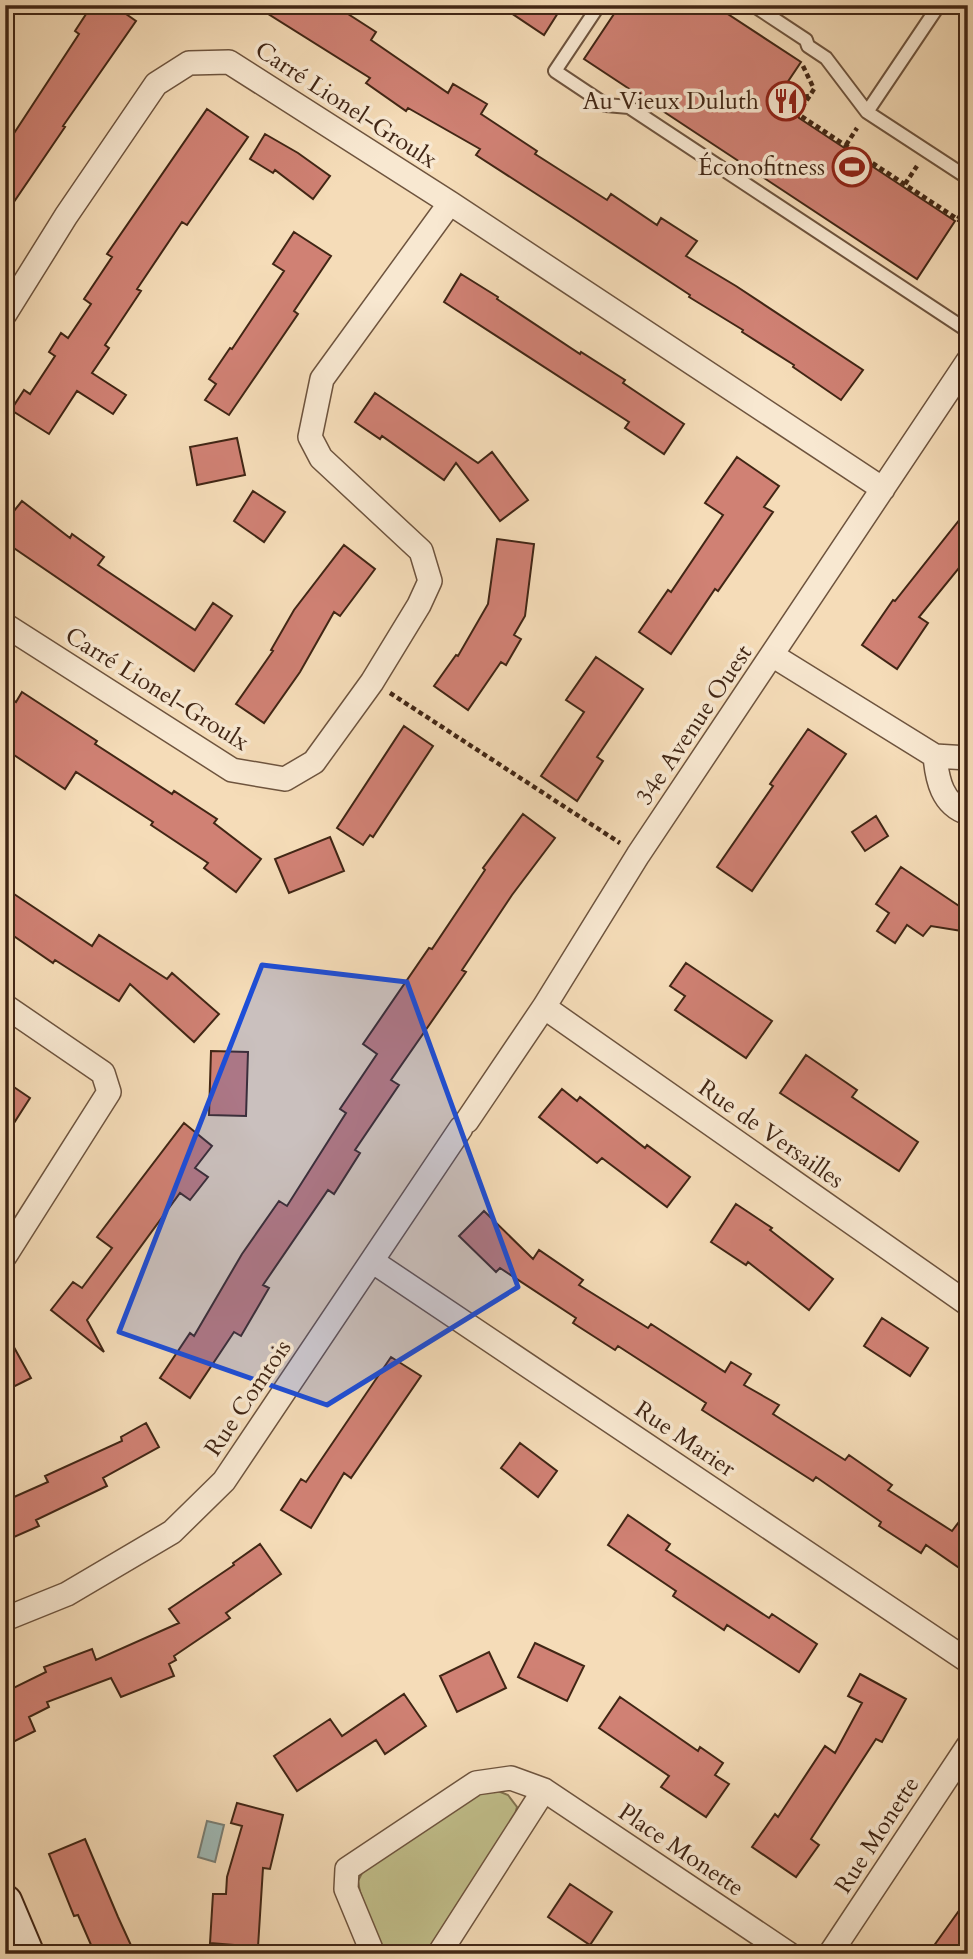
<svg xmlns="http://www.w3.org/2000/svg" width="973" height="1959" viewBox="0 0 973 1959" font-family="Cardo,serif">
	<rect width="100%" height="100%" fill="#f5dcb8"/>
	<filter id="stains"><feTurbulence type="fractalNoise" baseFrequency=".00286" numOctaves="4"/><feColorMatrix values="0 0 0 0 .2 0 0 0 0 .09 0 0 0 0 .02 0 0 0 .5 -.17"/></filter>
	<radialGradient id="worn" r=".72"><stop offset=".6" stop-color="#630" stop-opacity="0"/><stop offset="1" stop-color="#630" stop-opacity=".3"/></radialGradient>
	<path fill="#c1bf8b" stroke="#817250" stroke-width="2" d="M498 1791 508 1795 517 1807 514 1819 427 1954H384L360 1892 358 1881 363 1871 481 1793Z"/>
	<path fill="#9fbab7" stroke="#797f76" stroke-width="2" d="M207 1821 224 1825 215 1862 198 1857Z"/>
	<path fill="#d08174" stroke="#412615" stroke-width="2" d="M92 5H113L136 21 63 126 65 127 5 215V147L79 34 75 31Z
		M254 5H334L376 32 371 40 448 93 453 84 487 104 481 114 537 151 535 154 607 200 611 194 657 225 661 218 697 241 686 256 736 286 863 370 841 400 793 367 794 365 742 332 743 330 689 297 690 295 572 217 476 155 480 149 408 108 406 111 366 83 370 78Z
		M499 5H563L544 35Z
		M620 5H714L801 62 785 86 795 92 799 118 955 221 917 279 584 59Z
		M207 109 248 137 187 225 182 222 137 289 141 291 105 345 109 348 92 373 126 395 113 414 77 391 49 434 11 410 24 390 30 394 55 356 49 352 61 333 68 338 91 304 84 299 112 257 107 254Z
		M265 134 298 153 330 176 313 199 275 170 273 173 250 159Z
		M294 232 331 256 294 311 298 314 229 415 205 400 216 384 209 379 230 348 232 349 284 271 273 264Z
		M461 274 498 297 497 299 580 354 581 352 625 380 623 383 684 424 664 454 625 428 629 422 444 302Z
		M375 393 478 463 492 452 528 500 500 521 456 463 444 480 382 436 380 439 355 422Z
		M237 438 245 475 197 485 190 447Z
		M737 457 779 486 764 507 773 512 718 591 715 589 671 654 639 632 668 590 671 592 723 515 705 503Z
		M253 491 285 512 264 542 234 521Z
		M22 501 70 538 72 534 104 557 98 565 195 630 213 603 232 616 194 671 5 542V522Z
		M968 509V557L919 617 928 623 897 669 862 645 893 600 895 601Z
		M497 539 534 544 525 616 514 635 521 639 506 665 501 662 468 710 434 686 456 655 458 656 488 604Z
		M344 545 375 569 340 616 334 612 300 672 264 723 236 704 273 651 271 650 294 610Z
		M596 657 643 689 597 757 603 761 577 801 541 776 584 712 566 700Z
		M22 692 97 741 95 744 172 794 174 791 217 819 214 823 261 859 236 892 204 868 208 863 151 825 153 822 76 772 65 789 5 749V695L16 702Z
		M404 726 433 746 373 837 370 835 363 845 337 828Z
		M808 729 846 754 752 891 717 867 773 786 770 784Z
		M523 814 555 838 512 895 462 970 466 972 391 1080 399 1085 355 1150 360 1153 334 1194 328 1190 263 1285 269 1288 241 1336 234 1332 190 1398 160 1378 190 1333 194 1336 242 1254 279 1201 287 1206 346 1113 340 1109 377 1054 363 1044 429 948 432 949 485 870 483 868Z
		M876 816 888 836 865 851 852 832Z
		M330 837 344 871 289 893 275 859Z
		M901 867 968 912V932L931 926 923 936 907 925 895 943 877 931 889 913 876 904Z
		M5 888 92 946 99 935 167 979 172 973 219 1014 194 1042 130 984 119 1001 55 960 53 963 5 930Z
		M686 963 772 1021 746 1058 675 1010 685 996 670 986Z
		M211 1051 248 1052 246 1116 209 1115Z
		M806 1055 857 1090 852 1097 918 1142 899 1171 780 1093Z
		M5 1081 30 1098 5 1137Z
		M562 1089 577 1101 580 1097 645 1148 647 1145 690 1177 667 1207 602 1158 597 1163 539 1117Z
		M184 1123 212 1146 195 1168 208 1177 190 1200 180 1193 87 1320 104 1352 51 1310 73 1282 82 1288 112 1248 97 1237Z
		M736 1204 772 1228 770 1230 833 1279 809 1310 748 1262 746 1265 711 1242Z
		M484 1211 533 1259 539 1250 583 1280 579 1285 648 1328 651 1324 725 1372 731 1362 751 1374 744 1385 779 1405 773 1414 845 1460 849 1455 892 1485 888 1490 952 1531 968 1510V1574L926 1545 921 1553 879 1526 881 1522 816 1477 813 1481 702 1410 706 1403 618 1346 615 1350 573 1323 576 1318 500 1268 496 1272 459 1236Z
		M882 1318 928 1348 910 1376 864 1346Z
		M5 1331 31 1378 5 1391Z
		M391 1357 421 1376 351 1478 344 1473 311 1528 281 1510 301 1479 306 1482Z
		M146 1423 159 1447 103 1478 107 1486 36 1520 39 1526 5 1541V1501L48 1482 45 1476 122 1441 121 1437Z
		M520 1443 557 1471 538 1497 501 1468Z
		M628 1515 670 1544 666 1550 769 1618 772 1614 817 1644 799 1672 727 1625 724 1630 673 1596 676 1591 608 1545Z
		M260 1544 281 1574 226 1613 230 1618 174 1656 176 1660 169 1664 174 1676 121 1697 111 1678 47 1702 49 1707 29 1717 35 1731 11 1743 5 1732V1692L46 1672 44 1667 92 1649 96 1660 179 1623 169 1609 234 1565 233 1563Z
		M535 1643 584 1666 567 1701 518 1677Z
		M489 1652 506 1688 457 1712 440 1676Z
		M860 1674 906 1699 882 1742 876 1739 811 1839 819 1845 796 1877 752 1847 775 1814 778 1817 825 1746 835 1753 862 1703 848 1696Z
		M404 1694 426 1726 385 1754 376 1740 297 1791 274 1756 330 1719 342 1736Z
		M620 1697 698 1751 700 1747 723 1763 715 1775 729 1784 706 1817 661 1787 669 1776 599 1728Z
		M237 1803 283 1815 270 1869 263 1868 258 1947 210 1943 213 1894H226L227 1877 242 1826 231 1823Z
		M85 1839 118 1917 135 1954H95L78 1915 74 1916 49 1854Z
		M570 1884 612 1912 590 1945 548 1917Z
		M968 1898V1954H928Z"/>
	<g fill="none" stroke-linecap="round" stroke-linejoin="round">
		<defs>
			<path id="lane" d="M599 5 555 71 606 105 629 107 968 331
				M753 5 806 40 808 46 826 58 867 112 968 178
				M867 112 939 5"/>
			<path id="street" d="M5 314 66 216 156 84 189 63 229 62 450 203 883 489
				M5 625 232 770 285 779 314 762 372 682 419 605 430 581 421 551 321 458 310 437 322 379 450 203
				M772 655 935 756 968 758
				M935 756C937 779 942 805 968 813
				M5 1006 103 1073 109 1092 5 1256
				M544 1007 968 1304
				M467 1121 544 1007 638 855 968 361
				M372 1261 968 1661
				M5 1619 67 1594 172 1532 224 1481 461 1128
				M373 1954 346 1889 347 1869 476 1783 511 1778 544 1790 789 1954
				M439 1954 544 1790
				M830 1954 968 1746"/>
			<path id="secondary" d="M5 1902 27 1954"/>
		</defs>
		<use href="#lane" stroke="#6e543e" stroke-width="16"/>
		<use href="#street" stroke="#6e543e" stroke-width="26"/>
		<use href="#secondary" stroke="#412615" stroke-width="37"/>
		<path stroke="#412615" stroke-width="4.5" stroke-dasharray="5 3.5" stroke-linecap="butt" d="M803 66 814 89 798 114 968 226
			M796 98 809 96
			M846 145 857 128
			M905 184 917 166
			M958 219 968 204
			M390 693 620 843"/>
		<use href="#lane" stroke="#f8e8d1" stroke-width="12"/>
		<use href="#street" stroke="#f8e8d1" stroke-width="23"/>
		<use href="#secondary" stroke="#f8e8d1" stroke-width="33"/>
	</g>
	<path fill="#1d4ed8" fill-opacity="0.2" stroke="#1d4ed8" stroke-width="5" stroke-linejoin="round" d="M262 965 407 982 518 1287 327 1405 119 1332Z"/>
	<defs>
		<symbol id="restaurant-ring" viewBox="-11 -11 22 22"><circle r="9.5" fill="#f8e8d1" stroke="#8f2418" stroke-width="1.5"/><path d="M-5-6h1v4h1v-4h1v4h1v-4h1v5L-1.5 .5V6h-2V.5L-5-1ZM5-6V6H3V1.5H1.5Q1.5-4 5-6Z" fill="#8f2418"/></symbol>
		<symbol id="stadium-ring" viewBox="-11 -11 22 22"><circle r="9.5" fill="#f8e8d1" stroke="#8f2418" stroke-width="1.5"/><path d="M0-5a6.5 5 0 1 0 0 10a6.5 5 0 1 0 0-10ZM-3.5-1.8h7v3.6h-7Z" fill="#8f2418"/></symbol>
	</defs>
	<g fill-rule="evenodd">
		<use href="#restaurant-ring" x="764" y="79" width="44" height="44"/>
		<use href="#stadium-ring" x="830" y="145" width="44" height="44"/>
	</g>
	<g text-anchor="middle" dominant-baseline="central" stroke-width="7" stroke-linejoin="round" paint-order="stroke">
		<g font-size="24" fill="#412615" stroke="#f8e8d1" text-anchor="end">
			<text x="759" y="101">Au Vieux Duluth</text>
			<text x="825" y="167">Éconofitness</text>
		</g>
		<g font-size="24" fill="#412615" stroke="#f8e8d1">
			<text transform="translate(346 105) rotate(33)">Carré Lionel-Groulx</text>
			<text transform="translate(157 689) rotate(32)">Carré Lionel-Groulx</text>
			<text transform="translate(694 725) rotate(-56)">34e Avenue Ouest</text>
			<text transform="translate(771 1134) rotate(35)">Rue de Versailles</text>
			<text transform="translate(248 1398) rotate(-56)">Rue Comtois</text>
			<text transform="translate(685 1439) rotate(34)">Rue Marier</text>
			<text transform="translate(877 1835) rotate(-57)">Rue Monette</text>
			<text transform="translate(681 1850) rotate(34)">Place Monette</text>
		</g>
	</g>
	<rect width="973" height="1959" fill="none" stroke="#f5dcb8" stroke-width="28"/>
	<rect x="7" y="7" width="959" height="1945" fill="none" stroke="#412615" stroke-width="3.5"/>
	<rect x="14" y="14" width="945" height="1931" fill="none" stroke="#412615" stroke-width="2"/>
	<rect width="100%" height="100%" filter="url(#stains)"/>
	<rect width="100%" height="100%" fill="url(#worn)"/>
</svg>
